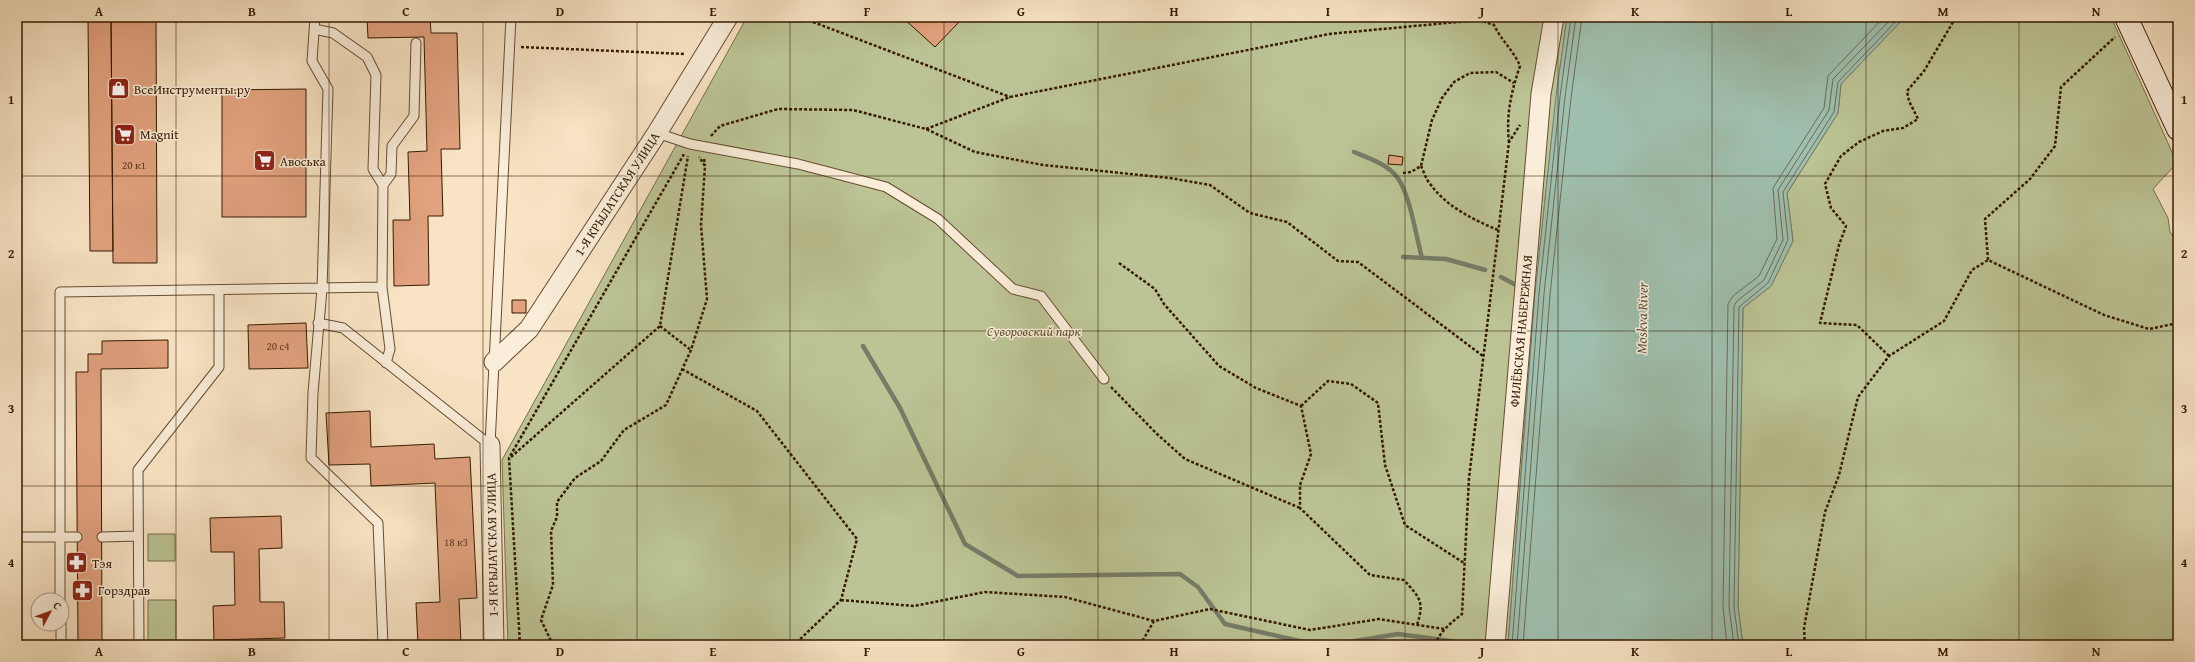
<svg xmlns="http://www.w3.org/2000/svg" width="2195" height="662" viewBox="0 0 2195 662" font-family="'Gentium Book Plus',serif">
	<rect width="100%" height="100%" fill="#f8e4c4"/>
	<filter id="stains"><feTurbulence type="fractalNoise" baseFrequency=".005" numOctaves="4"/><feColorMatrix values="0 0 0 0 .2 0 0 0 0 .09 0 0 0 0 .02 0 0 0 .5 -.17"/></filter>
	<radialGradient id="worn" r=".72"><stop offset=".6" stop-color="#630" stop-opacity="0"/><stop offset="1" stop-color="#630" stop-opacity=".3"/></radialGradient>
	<path fill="#bcc495" stroke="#786f4a" d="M747 17H1567C1538 225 1524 435 1508 645H508L502 460Z
		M1905 17H2111L2177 163 2153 189 2168 218 2170 232 2178 243V645H1743L1738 607 1743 308 1771 286 1793 241 1787 193 1838 113 1841 84Z
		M148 534H175V561H148Z
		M148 600H176V645H148Z"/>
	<path fill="#9fbfae" stroke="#757d68" d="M1567 17H1905L1841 84 1838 113 1787 193 1793 241 1771 286 1743 308 1738 607 1743 645H1508L1535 293 1556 96Z"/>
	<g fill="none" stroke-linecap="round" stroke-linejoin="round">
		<path stroke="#6a6c57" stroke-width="1" d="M1512 645 1539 294 1560 97 1571 17
			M1517 645 1544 294 1565 97 1576 17
			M1523 645 1550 295 1571 98 1582 17
			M1727 645 1723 607 1728 304 1733 296 1759 276 1777 239 1773 188 1824 108 1828 76 1884 17
			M1734 645 1729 607 1734 306 1737 301 1764 280 1783 240 1778 190 1829 110 1833 79 1893 17
			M1739 645 1734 607 1739 307 1768 283 1788 240 1783 192 1834 112 1838 82 1900 17"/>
		<path stroke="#757d68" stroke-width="4.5" d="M1354 152C1368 158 1387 164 1397 177 1410 194 1416 236 1422 258
			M1403 257 1446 259 1485 270
			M1501 277 1518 286
			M863 346 900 408 965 544 1018 576 1180 574 1198 587 1225 624 1317 645
			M1330 645 1398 634 1480 645
			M1500 645 1508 641"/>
	</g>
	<path fill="#e2a27f" stroke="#351a00" d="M88 17H111L113 251H90Z
		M111 17H156L157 263H113Z
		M337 17H430L431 33H457L460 149H441L443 216H428L429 285 394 286 393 220H410L408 152 427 151 424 37 368 38 367 18Z
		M902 17H955L960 21 935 47Z
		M306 89V217H222V90Z
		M1389 155 1403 157 1402 165 1388 164Z
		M512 300H526V313H512Z
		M306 323 308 368 249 369 248 325Z
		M168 340V368L101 369 102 645H78L76 372H88V354H102V341Z
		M370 411 371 447 434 444 435 459 470 457 477 598 459 599 461 645H418L416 603 440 602 435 483 371 486 370 464 329 465 326 413Z
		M281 516 282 548 259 549 260 602H284L285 638 214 640 213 606 235 605 234 552H211L210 518Z"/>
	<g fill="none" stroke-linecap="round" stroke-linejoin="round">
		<defs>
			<path id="lane" d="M315 17 312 61 328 89 322 289 313 393 311 458 378 523 383 645
				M795 17H802
				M314 29 333 33 367 57 376 75 373 169 383 185
				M657 133 690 144 798 164 886 187 938 219 1013 289 1041 296 1104 379
				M382 287 390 349 386 363
				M318 323 343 328 490 445
				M490 445 511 17
				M17 537H77
				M102 537 138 536
				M60 600V292L382 287 383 185 391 174 392 146 414 116 416 43
				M61 624V645
				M139 645 138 470 219 367V290"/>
			<path id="street" d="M494 362 529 329 657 133 728 17
				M490 445 494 645
				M1495 645 1541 94 1554 17"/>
			<path id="secondary" d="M2126 17 2178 129"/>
		</defs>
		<use href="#lane" stroke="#664c31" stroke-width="11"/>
		<use href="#street" stroke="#664c31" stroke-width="21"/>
		<use href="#secondary" stroke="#351a00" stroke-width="24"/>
		<path stroke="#351a00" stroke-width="2.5" stroke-dasharray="3 2" stroke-linecap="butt" d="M813 22 1010 97
			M521 47 685 54
			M17 54 19 127 17 172
			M926 129 1010 97 1329 34 1479 20 1494 25C1501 40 1514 51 1520 66 1511 92 1506 115 1509 142
			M711 136 720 126 778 109 853 110 926 129 975 152 1043 165 1170 178 1210 185 1250 213 1287 222 1338 261 1358 262 1483 356
			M704 159 705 166
			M1421 166C1424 172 1426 180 1431 185 1447 207 1474 220 1498 230
			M1403 173 1411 172 1421 166 1432 120 1442 98 1454 82 1470 73 1496 72 1514 83
			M1988 260 1985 219 2030 179 2055 146 2061 87 2115 37
			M1119 263 1155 289 1164 304 1219 366 1256 388 1301 406 1311 454 1300 485V508L1370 575 1404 580C1419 597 1425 601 1417 625
			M660 326 691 350
			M1889 356 1857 325 1820 323 1839 245 1846 226 1831 208 1825 184 1841 156 1859 142 1883 131 1903 128 1918 119 1909 101 1907 91 1924 71 1956 17
			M682 369 757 411 857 539 841 600 794 645
			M1111 387 1157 434 1185 459 1300 508
			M1301 406 1328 381 1351 384 1378 403 1385 465 1405 525 1464 563
			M511 457 660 326 688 156
			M841 600 914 606 985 592 1065 597 1154 621
			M520 645 509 458 684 154
			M553 645 541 620 553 585 551 531 557 517V502L575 478 601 461 624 430 666 405 691 350 707 299 701 225 705 166 699 157
			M1140 645 1154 621 1210 609 1310 630 1379 619 1444 629
			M1435 645C1440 631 1451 623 1462 614L1469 478 1509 142 1520 125
			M1805 645 1804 628 1825 512 1839 475 1858 397 1889 356 1944 321 1972 270 1988 260 2104 315 2149 329 2178 323"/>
		<use href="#lane" stroke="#faedd9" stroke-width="9"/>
		<use href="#street" stroke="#faedd9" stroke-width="19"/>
		<use href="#secondary" stroke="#faedd9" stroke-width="22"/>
	</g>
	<path fill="none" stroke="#351a00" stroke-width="1" stroke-opacity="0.55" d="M176 17V645M329 17V645M483 17V645M637 17V645M790 17V645M944 17V645M1098 17V645M1251 17V645M1405 17V645M1558 17V645M1712 17V645M1866 17V645M2019 17V645M17 176H2178M17 331H2178M17 486H2178"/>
	<defs>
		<symbol id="shop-square" viewBox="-11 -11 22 22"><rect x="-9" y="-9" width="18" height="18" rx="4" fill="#8f2418" stroke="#faedd9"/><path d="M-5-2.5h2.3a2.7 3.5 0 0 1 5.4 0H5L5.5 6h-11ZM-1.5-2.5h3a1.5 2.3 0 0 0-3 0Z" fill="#fff"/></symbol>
		<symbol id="supermarket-square" viewBox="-11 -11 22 22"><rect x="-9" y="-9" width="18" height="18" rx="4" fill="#8f2418" stroke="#faedd9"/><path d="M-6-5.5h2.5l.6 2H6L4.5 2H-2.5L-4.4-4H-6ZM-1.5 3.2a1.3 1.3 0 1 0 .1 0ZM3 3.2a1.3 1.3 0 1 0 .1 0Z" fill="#fff"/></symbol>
		<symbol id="pharmacy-square" viewBox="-11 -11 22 22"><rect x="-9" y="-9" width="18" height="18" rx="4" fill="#8f2418" stroke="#faedd9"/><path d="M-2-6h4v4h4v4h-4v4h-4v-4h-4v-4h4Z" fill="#fff"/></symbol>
	</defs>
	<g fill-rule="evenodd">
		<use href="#shop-square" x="106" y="76" width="25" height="25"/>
		<use href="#supermarket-square" x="112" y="122" width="25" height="25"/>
		<use href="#supermarket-square" x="252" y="148" width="25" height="25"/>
		<use href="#pharmacy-square" x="64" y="550" width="25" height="25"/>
		<use href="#pharmacy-square" x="70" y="578" width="25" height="25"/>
	</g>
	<g text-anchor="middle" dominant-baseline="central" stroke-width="3" stroke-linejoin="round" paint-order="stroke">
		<g font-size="11" fill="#603c20">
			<text x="134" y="165">20 к1</text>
			<text x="278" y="346">20 с4</text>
			<text x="456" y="542">18 к3</text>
		</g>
		<g font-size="13" fill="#351a00" stroke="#faedd9" text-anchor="start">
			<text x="134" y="89">ВсеИнструменты.ру</text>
			<text x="140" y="134">Magnit</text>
			<text x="280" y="161">Авоська</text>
			<text x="92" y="563">Тэя</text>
			<text x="98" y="590">Горздрав</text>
		</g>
		<g font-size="13" fill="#351a00" stroke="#faedd9">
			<text transform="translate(617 194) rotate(-57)">1-Я КРЫЛАТСКАЯ УЛИЦА</text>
			<text transform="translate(1521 331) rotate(-85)">ФИЛЁВСКАЯ НАБЕРЕЖНАЯ</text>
			<text transform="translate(492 545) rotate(-91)">1-Я КРЫЛАТСКАЯ УЛИЦА</text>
		</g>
		<g font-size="13" font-style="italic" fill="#5e4d2d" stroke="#faedd9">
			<text x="1034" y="331">Суворовский парк</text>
		</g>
		<g font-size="14" font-style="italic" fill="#5a543d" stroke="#faedd9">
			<text transform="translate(1642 318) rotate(-89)">Moskva River</text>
		</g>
	</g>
	<rect width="2195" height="662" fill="none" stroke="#f8e4c4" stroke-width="44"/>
	<g transform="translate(50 612) rotate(49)"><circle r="19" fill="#faedd9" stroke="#ab9982"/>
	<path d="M0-3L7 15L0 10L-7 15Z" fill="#8f2418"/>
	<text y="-6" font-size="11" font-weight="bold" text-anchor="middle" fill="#351a00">С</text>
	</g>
	<rect x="22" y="22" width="2151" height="618" fill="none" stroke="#351a00" stroke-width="1.5"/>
	<g font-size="13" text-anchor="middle" font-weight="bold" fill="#351a00">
		<text x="99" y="16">A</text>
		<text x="252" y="16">B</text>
		<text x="406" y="16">C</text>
		<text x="560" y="16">D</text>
		<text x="713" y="16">E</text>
		<text x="867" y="16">F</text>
		<text x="1021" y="16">G</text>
		<text x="1174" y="16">H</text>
		<text x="1328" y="16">I</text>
		<text x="1482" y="16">J</text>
		<text x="1635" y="16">K</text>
		<text x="1789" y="16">L</text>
		<text x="1943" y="16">M</text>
		<text x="2096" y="16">N</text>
		<text x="11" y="104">1</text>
		<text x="2184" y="104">1</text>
		<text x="11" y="258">2</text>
		<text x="2184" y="258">2</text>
		<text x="11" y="413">3</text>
		<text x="2184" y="413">3</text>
		<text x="11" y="567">4</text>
		<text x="2184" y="567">4</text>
		<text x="99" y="656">A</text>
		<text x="252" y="656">B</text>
		<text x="406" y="656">C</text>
		<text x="560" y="656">D</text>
		<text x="713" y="656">E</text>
		<text x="867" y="656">F</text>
		<text x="1021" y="656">G</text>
		<text x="1174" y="656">H</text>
		<text x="1328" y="656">I</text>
		<text x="1482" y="656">J</text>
		<text x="1635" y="656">K</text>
		<text x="1789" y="656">L</text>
		<text x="1943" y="656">M</text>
		<text x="2096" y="656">N</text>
	</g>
	<rect width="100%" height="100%" filter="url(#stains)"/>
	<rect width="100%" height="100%" fill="url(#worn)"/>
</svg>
